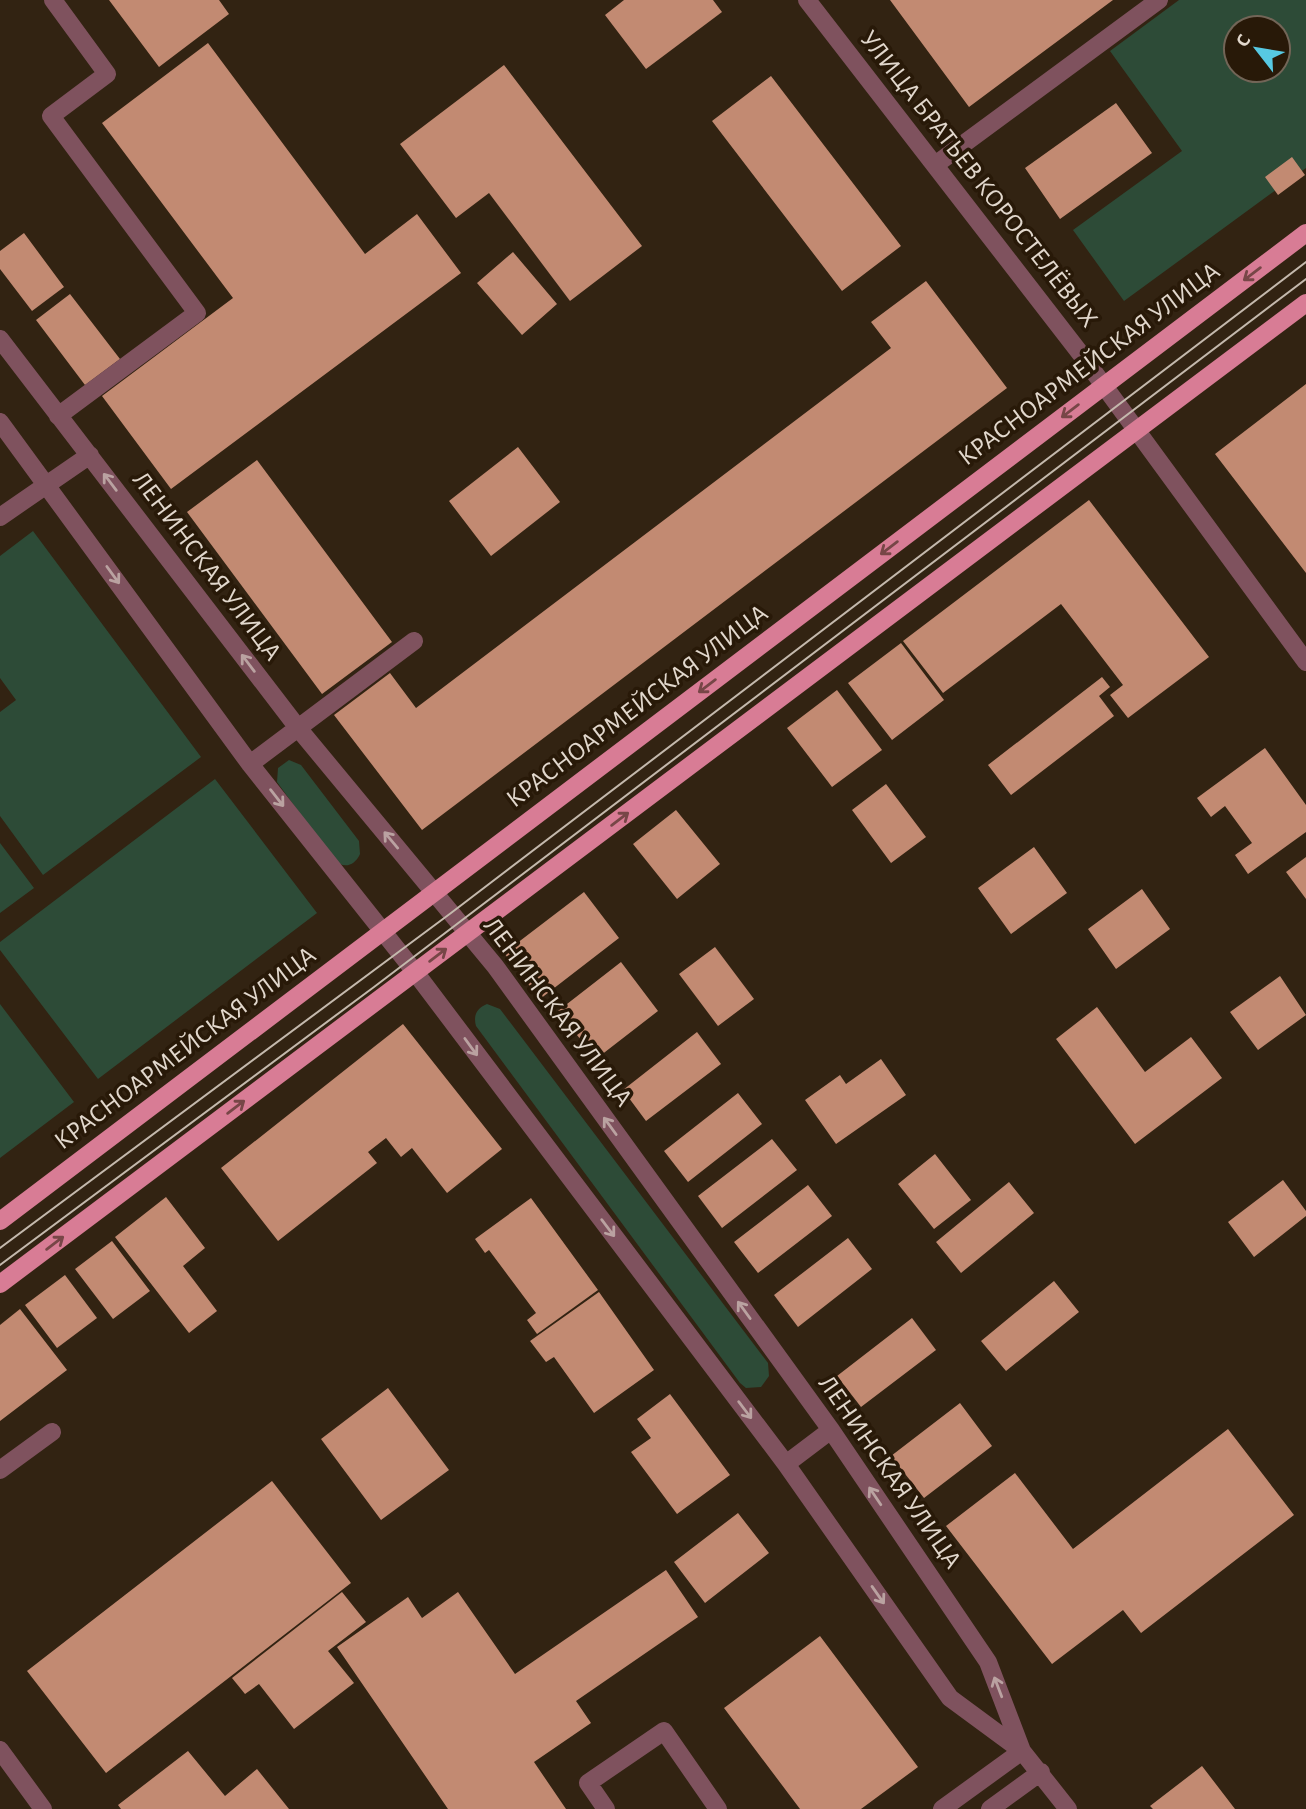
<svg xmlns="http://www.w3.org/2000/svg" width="1306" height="1809" viewBox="0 0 1306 1809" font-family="'Alegreya Sans',sans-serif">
	<rect width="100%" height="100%" fill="#322312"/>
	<path fill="#2d4b37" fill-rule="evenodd" d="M1179 0H1306V168L1124 301 1073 230 1182 151 1110 51ZM1236 28H1278V70H1236Z
		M33 531 201 757 43 875 0 816V712L16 700 0 678V556Z
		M289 760 301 765 359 841 360 854C354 867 343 869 333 859L277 782 278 768Z
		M215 779 317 913 98 1079 0 950V942Z
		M0 843 34 888 0 913Z
		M0 1004 74 1102 0 1158Z
		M487 1004 500 1009 768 1363 769 1376 761 1387 746 1388 740 1383 476 1026C473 1015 477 1008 487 1004Z"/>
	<path fill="#c28a72" d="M109 0H219L229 14 159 67Z
		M624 0H713L722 12 646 69 605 15Z
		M890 0H1113L969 107Z
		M208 43 365 254 417 214 461 273 171 489 102 396 233 298 102 123Z
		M504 65 642 246 570 301 489 193 456 218 400 144Z
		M771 76 901 246 842 291 712 121Z
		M1116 103 1152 153 1060 219 1025 168Z
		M1292 157 1305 175 1278 195 1265 177Z
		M24 233 64 287 32 311 0 269V251Z
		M513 252 557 304 522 335 477 283Z
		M926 281 1007 388 422 830 334 715 390 673 416 708 891 348 871 322Z
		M70 294 120 359 85 385 36 320Z
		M1306 384V573L1215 454Z
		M518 447 560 502 491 556 449 501Z
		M257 460 392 642 322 694 187 512Z
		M1089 500 1209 657 1128 718 1110 695 1123 685 1061 604 943 693 903 641Z
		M901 643 944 700 892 740 848 683Z
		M1102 677 1110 687 1099 696 1114 716 1011 795 988 765Z
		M837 690 882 750 832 787 787 728Z
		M1265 748 1306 805V832L1248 874 1235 855 1252 843 1225 806 1211 817 1197 798Z
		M886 784 926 837 891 863 852 810Z
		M676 810 720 864 677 899 633 844Z
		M1034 847 1067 893 1011 934 978 888Z
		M1306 857V899L1286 872Z
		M1142 889 1170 929 1116 969 1088 929Z
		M584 892 619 938 540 999 504 953Z
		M715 947 754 999 718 1026 679 974Z
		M621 962 658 1011 596 1059 558 1011Z
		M1280 976 1306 1015 1258 1050 1230 1012Z
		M1097 1007 1145 1072 1191 1037 1222 1078 1135 1144 1056 1039Z
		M403 1024 502 1149 447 1193 412 1148 401 1157 386 1138 368 1152 377 1163 278 1241 221 1168Z
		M697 1032 721 1064 646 1121 623 1090Z
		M881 1059 906 1095 836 1144 805 1100 840 1075 846 1084Z
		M738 1093 762 1124 688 1182 664 1151Z
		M772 1139 797 1170 722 1228 698 1196Z
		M935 1154 971 1200 934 1229 898 1184Z
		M1283 1180 1306 1211V1216L1254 1257 1228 1222Z
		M1009 1182 1034 1213 961 1273 936 1242Z
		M808 1185 832 1216 758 1273 734 1242Z
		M166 1197 205 1248 183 1266 217 1311 189 1333 115 1237Z
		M531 1198 598 1290 537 1334 527 1320 536 1313 489 1250 485 1253 475 1239Z
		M848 1238 872 1269 798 1327 774 1295Z
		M112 1241 150 1291 113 1319 75 1269Z
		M65 1275 97 1318 57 1348 25 1305Z
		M1054 1281 1079 1312 1006 1371 981 1341Z
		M599 1292 654 1370 594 1413 554 1357 546 1362 530 1341Z
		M20 1309 67 1370 0 1421V1325Z
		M912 1318 936 1350 861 1407 837 1376Z
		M388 1388 449 1470 381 1520 321 1439Z
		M670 1394 730 1475 677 1514 631 1452 651 1438 637 1419Z
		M960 1403 992 1446 924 1498 891 1456Z
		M1228 1429 1294 1515 1141 1633 1123 1610 1052 1664 946 1526 1015 1473 1073 1549Z
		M272 1481 351 1583 106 1773 27 1671Z
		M738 1513 769 1553 705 1603 674 1562Z
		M666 1570 698 1617 576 1701 591 1723 534 1762 566 1809H448L337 1647 408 1597 422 1618 458 1592 515 1674Z
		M342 1592 366 1622 328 1651 354 1683 294 1729 259 1684 245 1694 232 1678Z
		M820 1636 918 1767 861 1809H800L724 1708Z
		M188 1751 225 1796 257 1769 289 1809H121L118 1805Z
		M1202 1766 1235 1809H1153L1150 1806Z"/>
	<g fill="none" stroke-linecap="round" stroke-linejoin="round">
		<path stroke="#7f525e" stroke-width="18" d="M53 0 107 74 51 116 197 313 58 416
			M807 0 1080 353 1306 662
			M935 165 1159 0
			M0 339 298 728 495 966 831 1430 988 1662 1022 1751
			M0 422 250 764 415 972 786 1464 950 1698 1022 1751 1068 1809
			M0 517 90 455
			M250 764 414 641
			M786 1464 831 1430
			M0 1470 52 1432
			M0 1750 43 1809
			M606 1809 588 1783 664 1731 718 1809
			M942 1809 1022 1751
			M990 1809 1041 1772"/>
		<path stroke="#d87c95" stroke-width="18" d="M0 1221 1306 233
			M0 1284 1306 303"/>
		<path stroke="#c4b9ad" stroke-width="2" d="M0 1248 451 913 1306 262
			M0 1265 374 987 1306 279"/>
	</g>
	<defs><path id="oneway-shaft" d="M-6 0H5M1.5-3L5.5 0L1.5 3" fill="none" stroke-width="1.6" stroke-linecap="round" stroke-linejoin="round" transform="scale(1.75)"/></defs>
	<g stroke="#774647">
		<use href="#oneway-shaft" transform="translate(1252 274) rotate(143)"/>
		<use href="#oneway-shaft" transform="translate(1070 411) rotate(143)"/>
		<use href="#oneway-shaft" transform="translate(889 548) rotate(143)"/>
		<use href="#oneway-shaft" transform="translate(707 686) rotate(143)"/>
		<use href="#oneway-shaft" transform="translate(620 819) rotate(-37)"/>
		<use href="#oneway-shaft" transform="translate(438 955) rotate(-37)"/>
		<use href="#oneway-shaft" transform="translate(236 1107) rotate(-37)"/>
		<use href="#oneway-shaft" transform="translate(55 1243) rotate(-37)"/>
	</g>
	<g stroke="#baa2a1">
		<use href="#oneway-shaft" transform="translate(110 482) rotate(-127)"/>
		<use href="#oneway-shaft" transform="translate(113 575) rotate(54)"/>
		<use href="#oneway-shaft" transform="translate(248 663) rotate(-127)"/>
		<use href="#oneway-shaft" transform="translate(277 798) rotate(52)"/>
		<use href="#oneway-shaft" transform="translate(391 840) rotate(-130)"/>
		<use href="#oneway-shaft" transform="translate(471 1047) rotate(54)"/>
		<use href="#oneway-shaft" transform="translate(610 1126) rotate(-126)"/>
		<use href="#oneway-shaft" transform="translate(608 1228) rotate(53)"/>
		<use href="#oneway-shaft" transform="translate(744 1310) rotate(-126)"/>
		<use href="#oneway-shaft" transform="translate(745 1410) rotate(53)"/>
		<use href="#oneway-shaft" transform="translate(875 1496) rotate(-124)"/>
		<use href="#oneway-shaft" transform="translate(878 1595) rotate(55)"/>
		<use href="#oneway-shaft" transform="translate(998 1687) rotate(-111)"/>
	</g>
	<g text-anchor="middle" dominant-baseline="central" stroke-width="7" stroke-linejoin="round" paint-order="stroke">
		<g font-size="26" fill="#e2d8cd" stroke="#281908">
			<text transform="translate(979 179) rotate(52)">УЛИЦА БРАТЬЕВ КОРОСТЕЛЁВЫХ</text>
			<text transform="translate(1089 364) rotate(-37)">КРАСНОАРМЕЙСКАЯ УЛИЦА</text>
			<text transform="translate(207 566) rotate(53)">ЛЕНИНСКАЯ УЛИЦА</text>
			<text transform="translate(637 706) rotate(-37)">КРАСНОАРМЕЙСКАЯ УЛИЦА</text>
			<text transform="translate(558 1012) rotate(53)">ЛЕНИНСКАЯ УЛИЦА</text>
			<text transform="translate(185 1048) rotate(-37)">КРАСНОАРМЕЙСКАЯ УЛИЦА</text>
			<text transform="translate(890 1472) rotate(55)">ЛЕНИНСКАЯ УЛИЦА</text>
		</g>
	</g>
	<g transform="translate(1257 49) rotate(301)"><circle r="33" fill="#281908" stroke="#726557" stroke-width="2"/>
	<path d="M0-5L12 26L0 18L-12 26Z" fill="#57c9e3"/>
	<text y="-10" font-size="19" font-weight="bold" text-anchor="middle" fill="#e2d8cd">С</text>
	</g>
</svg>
